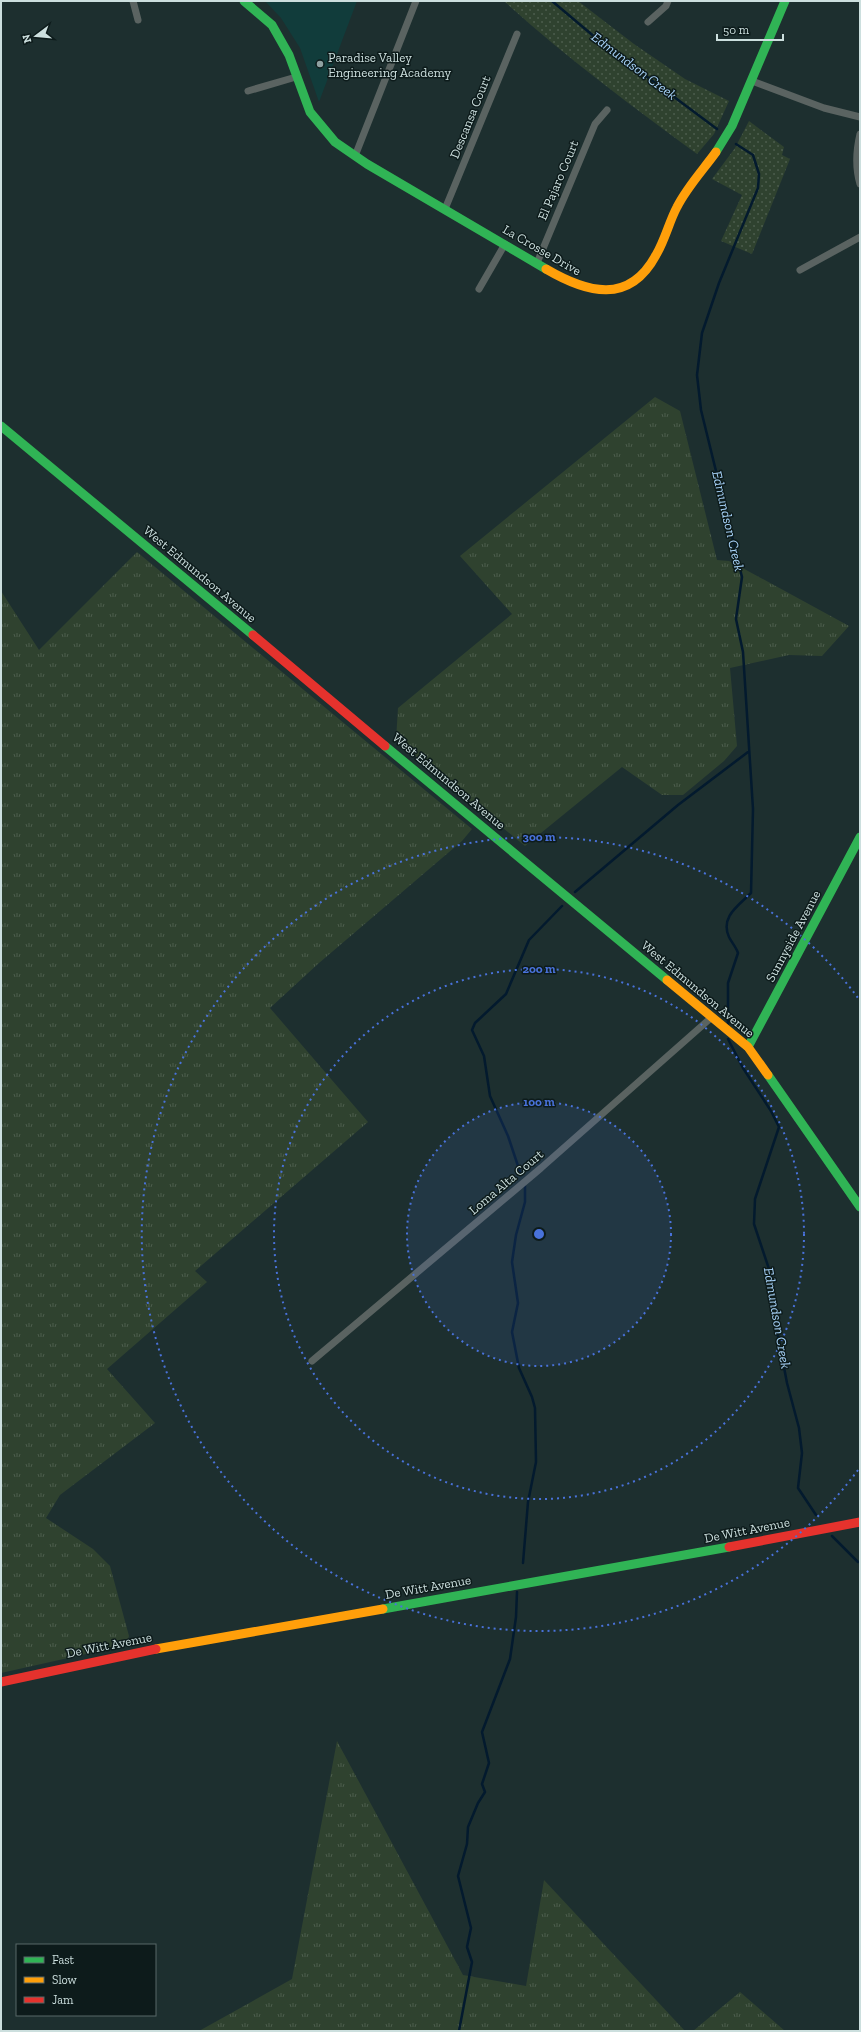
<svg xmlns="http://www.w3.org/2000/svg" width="861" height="2032" viewBox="0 0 861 2032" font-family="'Zilla Slab',serif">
	<defs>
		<pattern id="grass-tufts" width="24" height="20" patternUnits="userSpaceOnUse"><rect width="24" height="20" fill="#2f422f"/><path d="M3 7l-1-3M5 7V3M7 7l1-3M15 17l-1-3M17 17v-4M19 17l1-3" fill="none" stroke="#4c5d4d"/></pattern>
		<pattern id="park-dots" width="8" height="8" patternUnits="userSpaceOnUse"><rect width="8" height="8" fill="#2f422f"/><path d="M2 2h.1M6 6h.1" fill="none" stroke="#4c5d4d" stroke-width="1.8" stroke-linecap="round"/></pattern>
	</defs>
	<rect width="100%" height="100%" fill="#1d2f2f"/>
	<path fill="#113c3b" d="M265 1H357L319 102 300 48 281 18Z"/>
	<path fill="url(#grass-tufts)" d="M655 397 680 411 717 560 729 561 737 565 849 626 822 656 789 655 730 668 737 746 724 761 683 795H662L622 767 525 846 396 740 398 708 512 614 460 556Z
		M137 552 472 829 462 841 319 963 270 1008 368 1122 195 1271 207 1282 107 1369 155 1423 60 1495 46 1518 93 1549 110 1566 129 1636 126 1645 1 1673V591L39 650Z
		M337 1741 463 1975 526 1986 544 1880 685 2031H199L292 1979Z
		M740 1992 785 2031H693Z"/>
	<path fill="url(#park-dots)" d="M504 1H578L634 44 685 79 729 101 714 134 697 154C631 105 565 57 504 1Z
		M749 121 784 147 782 155 790 159 752 254 721 241 742 195 712 179 735 148Z"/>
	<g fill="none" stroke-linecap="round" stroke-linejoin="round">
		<path stroke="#031a2e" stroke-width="2.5" d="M552 1 603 44 717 129
			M575 892 678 805 748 752
			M728 1025V983L738 953C736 947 732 943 729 937 720 917 738 906 751 893L753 809 743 652 736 619 742 577 701 410 697 375 702 333 719 283 758 188 759 174 753 155 736 144
			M728 1039 743 1068 771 1111 779 1127 755 1199 754 1224 771 1275 778 1336 787 1383 799 1428 802 1453 798 1488 816 1515
			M521 1175 508 1136 490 1096 484 1056 472 1030 475 1023 506 994 529 940 562 906
			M832 1536 858 1562
			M523 1563 528 1502 536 1462 535 1408 532 1397 519 1368 512 1332 518 1303 512 1262 516 1235 525 1202V1186
			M459 2031 472 1962 467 1947 471 1928 458 1876 467 1844 468 1827 478 1803 485 1792 482 1784 489 1763 482 1732 510 1659 516 1617 517 1592"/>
		<path stroke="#5a6361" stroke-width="7" d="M133 1 138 20
			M648 22 666 6 668 1
			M752 81 824 108 860 117
			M248 91 296 77
			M860 134C856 151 855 167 860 184
			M355 156 416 1
			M445 209 517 34
			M537 263 595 124 607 110
			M800 270 860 237
			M479 289 505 244
			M312 1361 541 1168 712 1017"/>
		<path stroke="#30b455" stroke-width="9" d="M244 1 272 25 289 55 310 112 335 142 367 164 546 269
			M716 152 732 126 785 1
			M1 426 253 635
			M385 746 667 980
			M748 1047 860 837
			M768 1075 860 1207
			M383 1609 729 1547"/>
		<path stroke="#ff9f0a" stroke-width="9" d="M546 269C587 293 629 305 656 255 665 240 669 222 677 207 687 187 703 170 716 152
			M667 980 748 1047 768 1075
			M156 1649 383 1609"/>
		<path stroke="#e5322d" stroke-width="9" d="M253 635 385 746
			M729 1547 860 1522
			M1 1682 156 1649"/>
	</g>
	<circle cx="539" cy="1234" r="132" fill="#4972da" fill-opacity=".12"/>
	<g fill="none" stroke="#4972da" stroke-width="2" stroke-dasharray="2 4">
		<circle cx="539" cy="1234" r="132"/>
		<circle cx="539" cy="1234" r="265"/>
		<path d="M858 1470A397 397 0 1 1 858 998"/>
	</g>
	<circle fill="#8fa1a1" stroke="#0d1b1b" stroke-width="1.5" cx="320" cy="64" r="4"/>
	<g text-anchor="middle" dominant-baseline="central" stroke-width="3" stroke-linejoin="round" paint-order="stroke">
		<g font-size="13" fill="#ccdfde" stroke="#0d1b1b" text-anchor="start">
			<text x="328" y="57">Paradise Valley<tspan x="328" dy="15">Engineering Academy</tspan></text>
		</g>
		<g font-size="13" fill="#ccdfde" stroke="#0d1b1b">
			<text transform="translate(470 117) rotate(-68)">Descansa Court</text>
			<text transform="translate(558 180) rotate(-67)">El Pajaro Court</text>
			<text transform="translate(542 250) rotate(30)">La Crosse Drive</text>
			<text transform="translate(200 574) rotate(40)">West Edmundson Avenue</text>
			<text transform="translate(449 781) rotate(40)">West Edmundson Avenue</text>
			<text transform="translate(793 936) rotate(-62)">Sunnyside Avenue</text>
			<text transform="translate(698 989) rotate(40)">West Edmundson Avenue</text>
			<text transform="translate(506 1182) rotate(-40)">Loma Alta Court</text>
			<text transform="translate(747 1530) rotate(-11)">De Witt Avenue</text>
			<text transform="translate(428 1587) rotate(-10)">De Witt Avenue</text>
			<text transform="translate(109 1645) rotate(-11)">De Witt Avenue</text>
		</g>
		<g font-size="14" font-style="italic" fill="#a7d2f8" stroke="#0d1b1b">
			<text transform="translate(634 66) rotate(37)">Edmundson Creek</text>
			<text transform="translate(728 521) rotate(77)">Edmundson Creek</text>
			<text transform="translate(777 1318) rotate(80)">Edmundson Creek</text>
		</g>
	</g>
	<circle cx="539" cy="1234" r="6" fill="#4972da" stroke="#0d1b1b" stroke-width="2"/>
	<g font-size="12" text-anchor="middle" font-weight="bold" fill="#4972da" stroke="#0d1b1b" stroke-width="3" stroke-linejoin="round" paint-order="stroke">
		<text x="539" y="841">300 m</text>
		<text x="539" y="973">200 m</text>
		<text x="539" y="1106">100 m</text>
	</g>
	<rect width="861" height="2032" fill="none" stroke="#ccdfde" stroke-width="4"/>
	<rect x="16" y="1944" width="140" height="72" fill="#0d1b1b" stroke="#596969"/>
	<rect x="24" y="1957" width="20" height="6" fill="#30b455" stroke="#596969"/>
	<text x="52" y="1964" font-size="12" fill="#ccdfde">Fast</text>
	<rect x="24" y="1977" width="20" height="6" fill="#ff9f0a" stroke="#596969"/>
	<text x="52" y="1984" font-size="12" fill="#ccdfde">Slow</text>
	<rect x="24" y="1997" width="20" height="6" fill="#e5322d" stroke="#596969"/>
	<text x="52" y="2004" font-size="12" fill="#ccdfde">Jam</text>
	<g transform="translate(36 36) rotate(254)" stroke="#0d1b1b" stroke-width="3" paint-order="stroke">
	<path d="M0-3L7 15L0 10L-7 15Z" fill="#ccdfde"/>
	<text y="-6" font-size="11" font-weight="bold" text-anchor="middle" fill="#ccdfde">N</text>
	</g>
	<path d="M717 34v6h66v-6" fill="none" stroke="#ccdfde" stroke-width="2"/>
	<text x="723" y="34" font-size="12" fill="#ccdfde" stroke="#0d1b1b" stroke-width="3" paint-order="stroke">50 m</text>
</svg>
